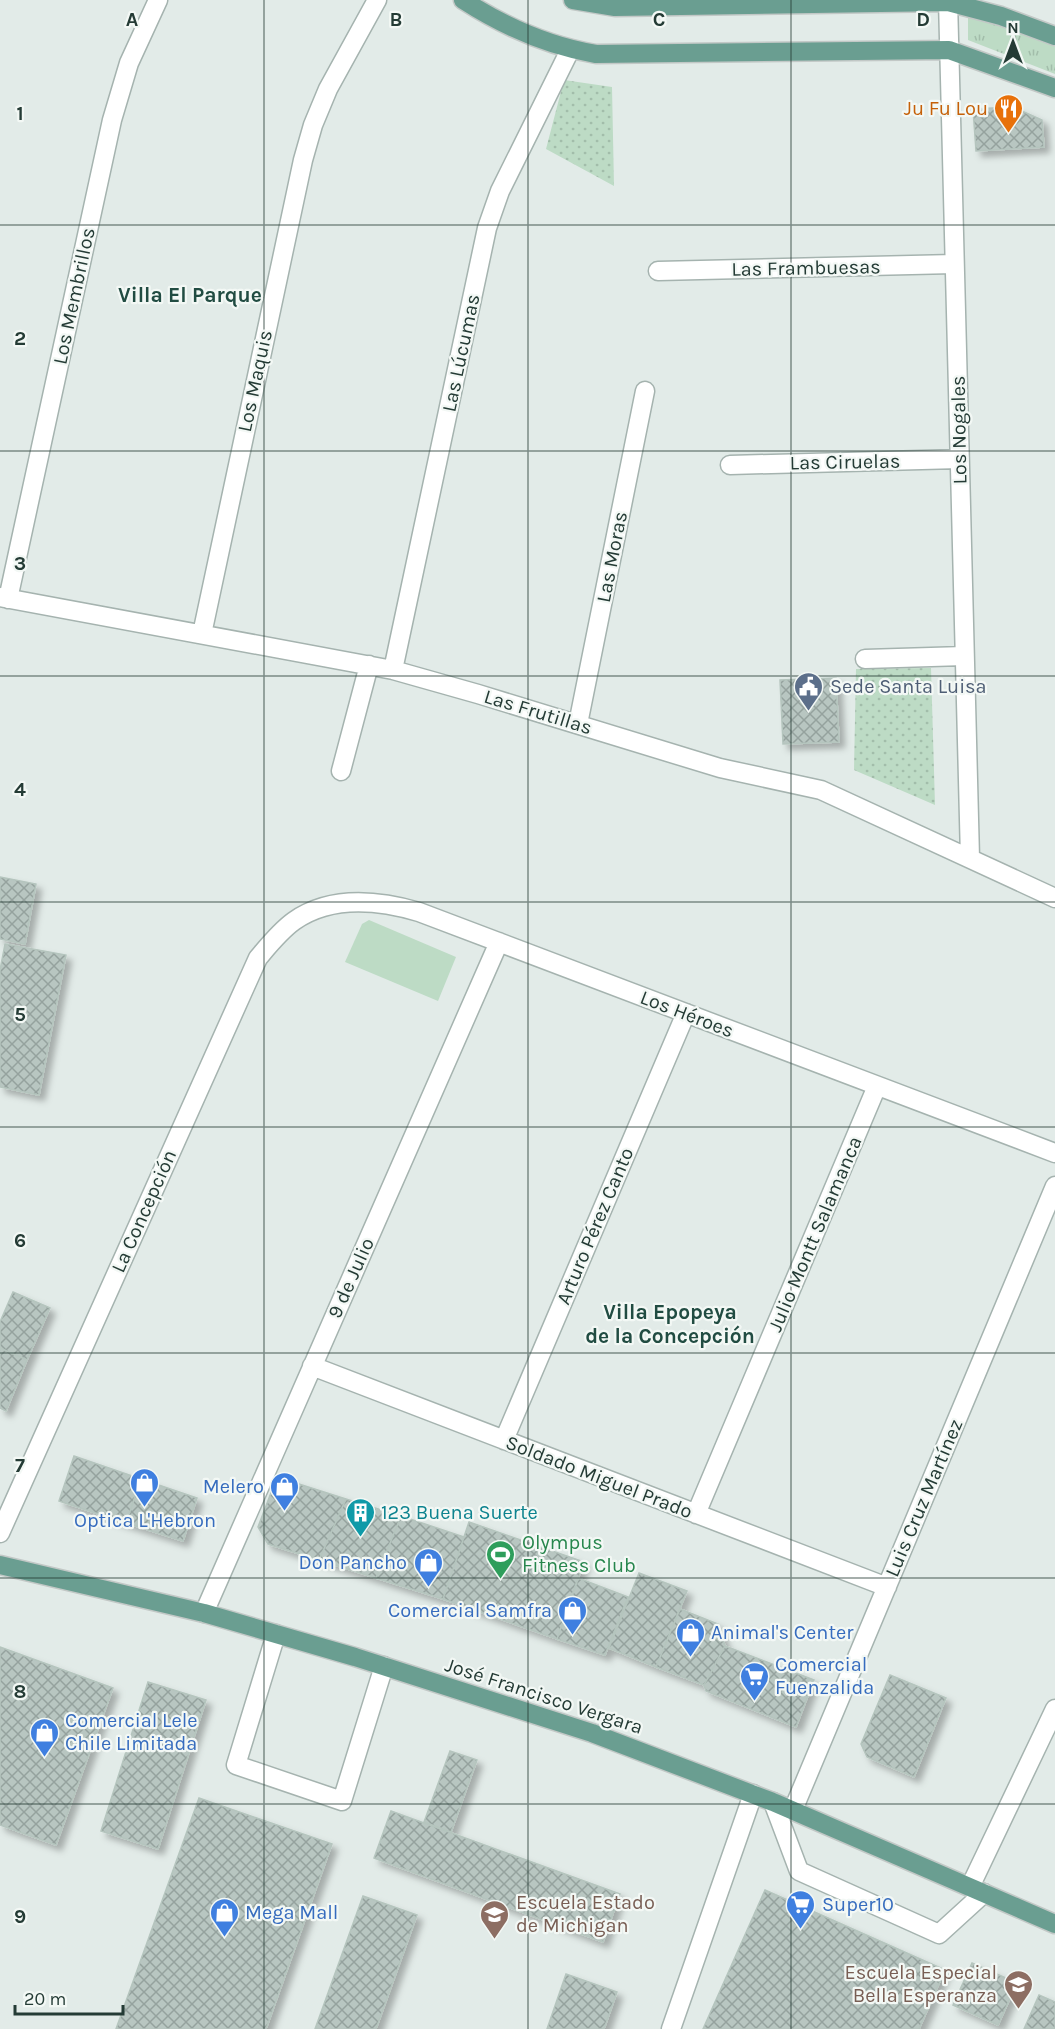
<svg xmlns="http://www.w3.org/2000/svg" width="1055" height="2029" viewBox="0 0 1055 2029" font-family="Karla,sans-serif">
	<defs>
		<pattern id="grass-tufts" width="24" height="20" patternUnits="userSpaceOnUse" patternTransform="scale(1.5)"><rect width="24" height="20" fill="#bddbc5"/><path d="M3 7l-1-3M5 7V3M7 7l1-3M15 17l-1-3M17 17v-4M19 17l1-3" fill="none" stroke="#a2bdaa"/></pattern>
		<pattern id="park-dots" width="8" height="8" patternUnits="userSpaceOnUse" patternTransform="scale(1.5)"><rect width="8" height="8" fill="#bddbc5"/><path d="M2 2h.1M6 6h.1" fill="none" stroke="#a2bdaa" stroke-width="1.8" stroke-linecap="round"/></pattern>
		<pattern id="building-cross-hatch" width="8" height="8" patternUnits="userSpaceOnUse" patternTransform="scale(1.5)"><rect width="8" height="8" fill="#b8c6c1"/><path d="M0 0l8 8M0 8l8-8" fill="none" stroke="#95a29e"/></pattern>
		<filter id="shadow"><feDropShadow dx="5.5" dy="5.5" stdDeviation="3" flood-color="#0004"/></filter>
	</defs>
	<rect width="100%" height="100%" fill="#e2ebe8"/>
	<path fill="url(#grass-tufts)" d="M968 13 1055 45V74L968 40Z"/>
	<path fill="url(#park-dots)" d="M564 80 612 87 614 186 546 149Z
		M931 668 935 805 854 770 856 669Z"/>
	<path fill="#bddbc5" d="M369 920 456 957 438 1001 345 962 362 924Z"/>
	<path fill="url(#building-cross-hatch)" stroke="#b5c5be" stroke-width="1.5" filter="url(#shadow)" d="M1013 107 1042 120 1044 147 976 151 973 109Z
		M836 678 839 742 783 744 780 680Z
		M0 877 36 884 25 944 0 939Z
		M5 944 66 955 39 1095 0 1087V970Z
		M13 1292 50 1308 27 1360 0 1348V1322Z
		M0 1348 27 1360 6 1411 0 1408Z
		M74 1456 141 1479 126 1523 59 1501Z
		M277 1477 346 1499 319 1560 268 1544 258 1527Z
		M141 1479 197 1498 183 1541 126 1523Z
		M346 1499 401 1516 376 1578 319 1560Z
		M401 1516 464 1537 443 1599 376 1578Z
		M469 1522 584 1562 557 1639 443 1599Z
		M639 1573 687 1591 656 1667 609 1648Z
		M578 1578 628 1597 605 1655 557 1639Z
		M680 1609 718 1624 725 1646 704 1685 656 1667Z
		M725 1646 814 1680 796 1727 706 1691 704 1685Z
		M0 1647 113 1688 56 1845 0 1825Z
		M890 1675 946 1698 914 1777 867 1757 861 1744Z
		M148 1682 206 1700 158 1849 101 1831Z
		M450 1751 477 1760 451 1832 424 1822Z
		M199 1798 332 1844 266 2029H116Z
		M391 1811 620 1894 603 1942 374 1858Z
		M765 1890 945 1970 919 2029H703Z
		M363 1896 417 1915 376 2029H315Z
		M972 1963 1017 1983 998 2025 953 2005Z
		M566 1974 617 1992 604 2029H547Z
		M1039 1995 1055 2002V2029H1024Z"/>
	<g fill="none" stroke-linecap="round" stroke-linejoin="round">
		<defs>
			<path id="minor" d="M948 0 970 858
				M658 271 954 264
				M730 465 959 459
				M0 597 393 670 478 694 720 768 821 790 1055 898
				M8 599 112 120 129 63 158 0
				M202 634 303 160 313 125 328 89 377 0
				M865 659 964 656
				M393 670 487 228 500 191 570 50
				M578 724 645 391
				M341 771 369 665
				M312 1366 887 1587
				M504 1440 686 1013
				M696 1514 877 1086
				M0 1533 258 958C269 945 280 931 294 921 331 895 378 900 419 912L1055 1153
				M204 1613 499 942
				M276 1634 236 1765 342 1801 384 1666
				M773 1802 799 1871 939 1934 984 1893
				M793 1810 1055 1186
				M970 1887 1055 1709
				M671 2029 753 1794"/>
			<path id="major" d="M463 0C505 27 547 46 596 54L949 50 1055 88
				M573 0 615 7 948 2 1001 16 1055 36
				M0 1565 204 1613 355 1657 592 1733 773 1802 1055 1924"/>
		</defs>
		<use href="#minor" stroke="#a5b3af" stroke-width="21"/>
		<use href="#major" stroke="#c2c8c6" stroke-width="21"/>
		<use href="#minor" stroke="#fff" stroke-width="18"/>
		<use href="#major" stroke="#6a9e91" stroke-width="18"/>
	</g>
	<path fill="none" stroke="#243b35" stroke-width="1.5" stroke-opacity="0.55" d="M264 0V2029M528 0V2029M791 0V2029M0 225H1055M0 451H1055M0 676H1055M0 902H1055M0 1127H1055M0 1353H1055M0 1578H1055M0 1804H1055"/>
	<defs>
		<symbol id="restaurant-pin" viewBox="-11 -11 22 30"><path d="M0 17L-7.5 6A9.5 9.5 0 1 1 7.5 6Z" fill="#e8710a" stroke="#f3f8f5"/><path d="M-5-6h1v4h1v-4h1v4h1v-4h1v5L-1.5 .5V6h-2V.5L-5-1ZM5-6V6H3V1.5H1.5Q1.5-4 5-6Z" fill="#fff"/></symbol>
		<symbol id="civic-pin" viewBox="-11 -11 22 30"><path d="M0 17L-7.5 6A9.5 9.5 0 1 1 7.5 6Z" fill="#5c6f8a" stroke="#f3f8f5"/><path d="M-.6-6.5H3V-4.5H.6V-3L4-1V1h2V6H-6V1h2V-1L-.6-3ZM-1.2 2.5V6h2.4V2.5Z" fill="#fff"/></symbol>
		<symbol id="shop-pin" viewBox="-11 -11 22 30"><path d="M0 17L-7.5 6A9.5 9.5 0 1 1 7.5 6Z" fill="#3f7fe0" stroke="#f3f8f5"/><path d="M-5-2.5h2.3a2.7 3.5 0 0 1 5.4 0H5L5.5 6h-11ZM-1.5-2.5h3a1.5 2.3 0 0 0-3 0Z" fill="#fff"/></symbol>
		<symbol id="building-pin" viewBox="-11 -11 22 30"><path d="M0 17L-7.5 6A9.5 9.5 0 1 1 7.5 6Z" fill="#0f9aa8" stroke="#f3f8f5"/><path d="M-4-6H4V6H1V3H-1V6H-4ZM-2.5-4.3h1.7v1.8h-1.7ZM.8-4.3h1.7v1.8H.8ZM-2.5-1h1.7V.8h-1.7ZM.8-1h1.7V.8H.8Z" fill="#fff"/></symbol>
		<symbol id="stadium-pin" viewBox="-11 -11 22 30"><path d="M0 17L-7.5 6A9.5 9.5 0 1 1 7.5 6Z" fill="#2e9e5b" stroke="#f3f8f5"/><path d="M0-5a6.5 5 0 1 0 0 10a6.5 5 0 1 0 0-10ZM-3.5-1.8h7v3.6h-7Z" fill="#fff"/></symbol>
		<symbol id="supermarket-pin" viewBox="-11 -11 22 30"><path d="M0 17L-7.5 6A9.5 9.5 0 1 1 7.5 6Z" fill="#3f7fe0" stroke="#f3f8f5"/><path d="M-6-5.5h2.5l.6 2H6L4.5 2H-2.5L-4.4-4H-6ZM-1.5 3.2a1.3 1.3 0 1 0 .1 0ZM3 3.2a1.3 1.3 0 1 0 .1 0Z" fill="#fff"/></symbol>
		<symbol id="school-pin" viewBox="-11 -11 22 30"><path d="M0 17L-7.5 6A9.5 9.5 0 1 1 7.5 6Z" fill="#8d6e63" stroke="#f3f8f5"/><path d="M0-5L7-2L0 1L-7-2ZM-4 1L0 2.5L4 1V4Q0 6-4 4Z" fill="#fff"/></symbol>
	</defs>
	<g fill-rule="evenodd">
		<use href="#restaurant-pin" x="992" y="92" width="33" height="45"/>
		<use href="#civic-pin" x="792" y="670" width="33" height="45"/>
		<use href="#shop-pin" x="128" y="1466" width="33" height="45"/>
		<use href="#shop-pin" x="268" y="1470" width="33" height="45"/>
		<use href="#building-pin" x="344" y="1496" width="33" height="45"/>
		<use href="#stadium-pin" x="484" y="1538" width="33" height="45"/>
		<use href="#shop-pin" x="412" y="1546" width="33" height="45"/>
		<use href="#shop-pin" x="556" y="1594" width="33" height="45"/>
		<use href="#shop-pin" x="674" y="1616" width="33" height="45"/>
		<use href="#supermarket-pin" x="738" y="1660" width="33" height="45"/>
		<use href="#shop-pin" x="28" y="1716" width="33" height="45"/>
		<use href="#supermarket-pin" x="784" y="1888" width="33" height="45"/>
		<use href="#shop-pin" x="208" y="1896" width="33" height="45"/>
		<use href="#school-pin" x="478" y="1898" width="33" height="45"/>
		<use href="#school-pin" x="1002" y="1968" width="33" height="45"/>
	</g>
	<g text-anchor="middle" dominant-baseline="central" stroke-width="4.5" stroke-linejoin="round" paint-order="stroke">
		<g font-size="20" fill="#c56008" stroke="#f3f8f5" text-anchor="end">
			<text x="988" y="108">Ju Fu Lou</text>
		</g>
		<g font-size="20" fill="#243b35" stroke="#f3f8f5">
			<text transform="translate(806 268) rotate(-1)">Las Frambuesas</text>
			<text transform="translate(74 296) rotate(-78)">Los Membrillos</text>
			<text transform="translate(461 353) rotate(-78)">Las Lúcumas</text>
			<text transform="translate(255 381) rotate(-78)">Los Maquis</text>
			<text transform="translate(959 430) rotate(-91)">Los Nogales</text>
			<text transform="translate(845 462) rotate(-1)">Las Ciruelas</text>
			<text transform="translate(612 557) rotate(-79)">Las Moras</text>
			<text transform="translate(538 712) rotate(17)">Las Frutillas</text>
			<text transform="translate(687 1014) rotate(21)">Los Héroes</text>
			<text transform="translate(144 1211) rotate(-66)">La Concepción</text>
			<text transform="translate(595 1226) rotate(-67)">Arturo Pérez Canto</text>
			<text transform="translate(815 1234) rotate(-67)">Julio Montt Salamanca</text>
			<text transform="translate(351 1278) rotate(-66)">9 de Julio</text>
			<text transform="translate(599 1477) rotate(21)">Soldado Miguel Prado</text>
			<text transform="translate(924 1498) rotate(-67)">Luis Cruz Martínez</text>
			<text transform="translate(544 1696) rotate(18)">José Francisco Vergara</text>
		</g>
		<g font-size="20" fill="#4e5e75" stroke="#f3f8f5" text-anchor="start">
			<text x="830" y="686">Sede Santa Luisa</text>
		</g>
		<g font-size="20" fill="#366cbe" stroke="#f3f8f5" text-anchor="start">
			<text x="264" y="1486" text-anchor="end">Melero</text>
			<text x="145" y="1520" text-anchor="middle">Optica L'Hebron</text>
			<text x="407" y="1562" text-anchor="end">Don Pancho</text>
			<text x="552" y="1610" text-anchor="end">Comercial Samfra</text>
			<text x="711" y="1632">Animal's Center</text>
			<text x="775" y="1664">Comercial<tspan x="775" dy="23">Fuenzalida</tspan></text>
			<text x="65" y="1720">Comercial Lele<tspan x="65" dy="23">Chile Limitada</tspan></text>
			<text x="822" y="1904">Super10</text>
			<text x="245" y="1912">Mega Mall</text>
		</g>
		<g font-size="20" fill="#0d838f" stroke="#f3f8f5" text-anchor="start">
			<text x="381" y="1512">123 Buena Suerte</text>
		</g>
		<g font-size="20" fill="#27864d" stroke="#f3f8f5" text-anchor="start">
			<text x="522" y="1542">Olympus<tspan x="522" dy="23">Fitness Club</tspan></text>
		</g>
		<g font-size="20" fill="#785e54" stroke="#f3f8f5" text-anchor="start">
			<text x="516" y="1902">Escuela Estado<tspan x="516" dy="23">de Michigan</tspan></text>
			<text x="997" y="1972" text-anchor="end">Escuela Especial<tspan x="997" dy="23">Bella Esperanza</tspan></text>
		</g>
		<g font-size="21" font-weight="bold" fill="#214c42" stroke="#f3f8f5">
			<text x="190" y="295">Villa El Parque</text>
			<text x="670" y="1312">Villa Epopeya<tspan x="670" dy="24">de la Concepción</tspan></text>
		</g>
	</g>
	<g font-size="20" text-anchor="middle" font-weight="bold" fill="#243b35" stroke="#f3f8f5" stroke-width="4.5" stroke-linejoin="round" paint-order="stroke">
		<text x="132" y="26">A</text>
		<text x="396" y="26">B</text>
		<text x="659" y="26">C</text>
		<text x="923" y="26">D</text>
		<text x="20" y="120">1</text>
		<text x="20" y="345">2</text>
		<text x="20" y="570">3</text>
		<text x="20" y="796">4</text>
		<text x="20" y="1021">5</text>
		<text x="20" y="1247">6</text>
		<text x="20" y="1472">7</text>
		<text x="20" y="1698">8</text>
		<text x="20" y="1923">9</text>
	</g>
	<g transform="translate(1013 42)" stroke="#f3f8f5" stroke-width="4.5" paint-order="stroke">
	<path d="M0-4.5L10 22L0 15L-10 22Z" fill="#243b35"/>
	<text y="-9" font-size="16" font-weight="bold" text-anchor="middle" fill="#243b35">N</text>
	</g>
	<path d="M15 2005v9h108v-9" fill="none" stroke="#243b35" stroke-width="3"/>
	<text x="24" y="2005" font-size="18" fill="#243b35" stroke="#f3f8f5" stroke-width="4.5" paint-order="stroke">20 m</text>
</svg>
